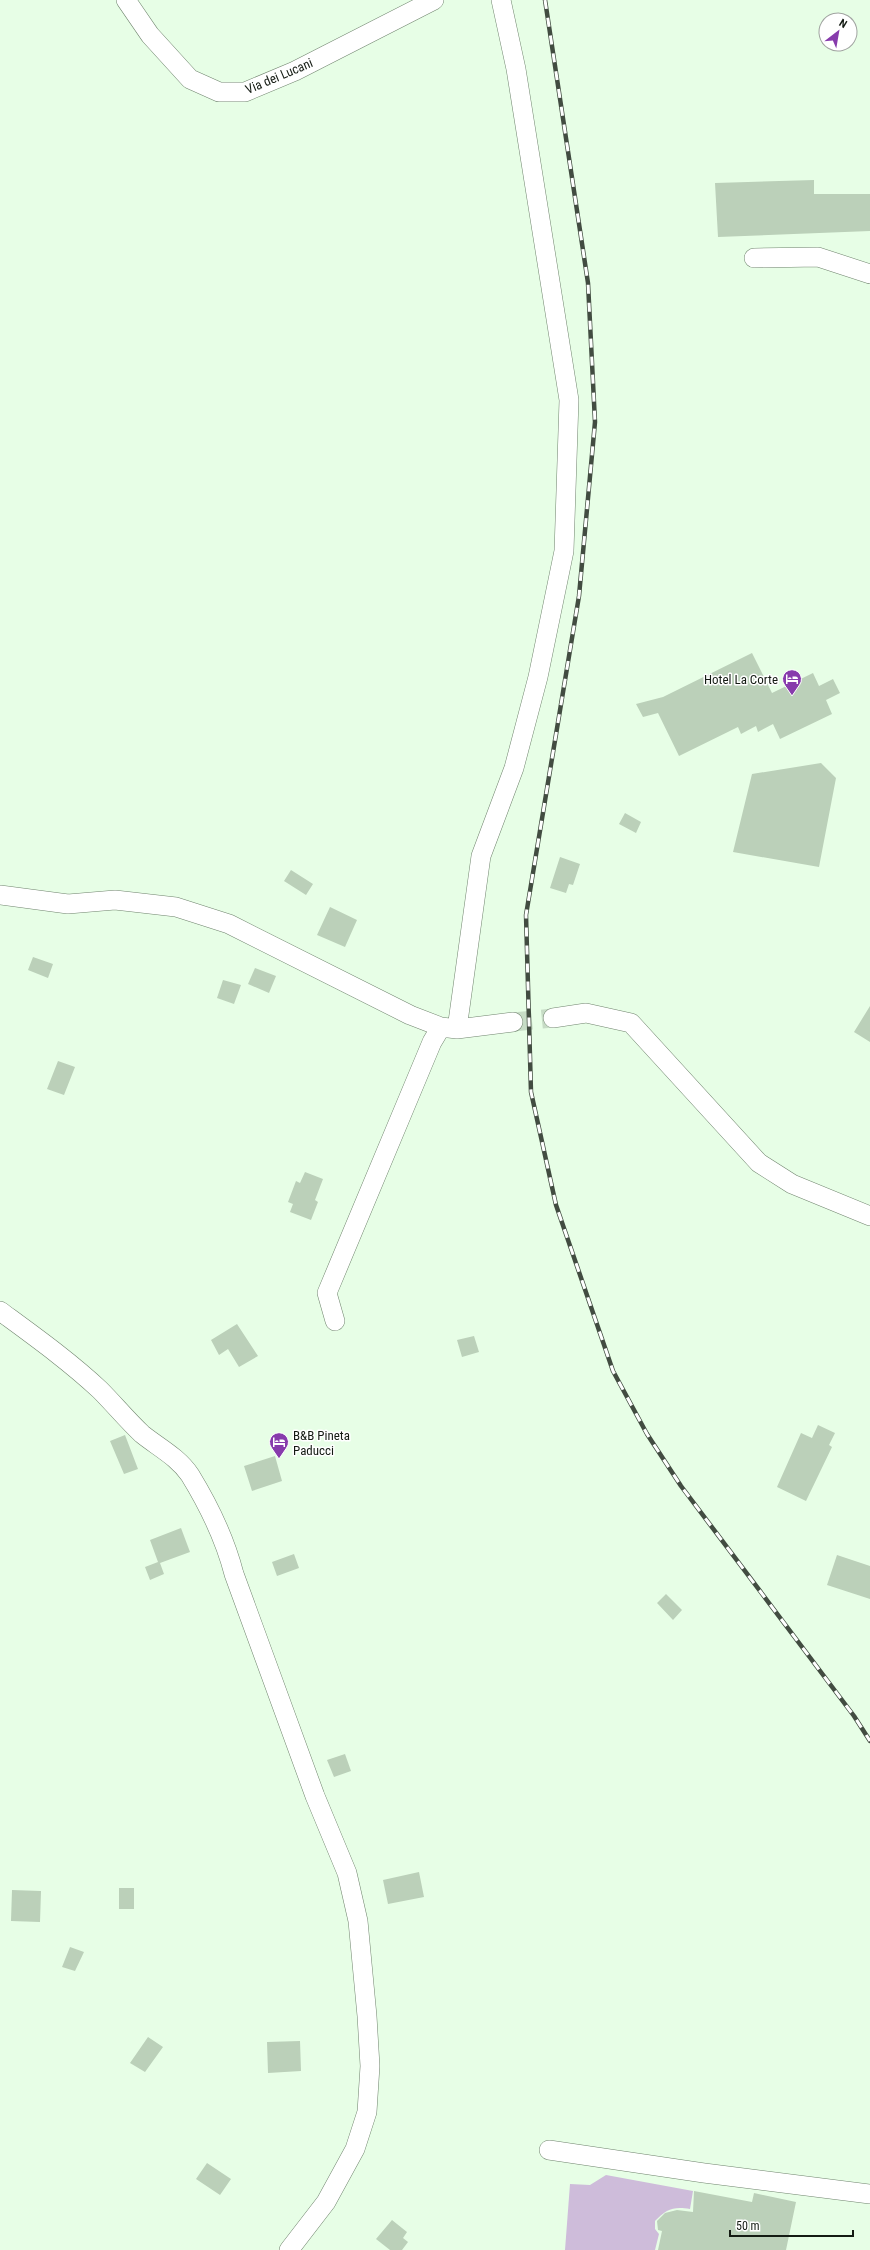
<svg xmlns="http://www.w3.org/2000/svg" width="870" height="2250" viewBox="0 0 870 2250" font-family="'Roboto Condensed',sans-serif">
	<rect width="100%" height="100%" fill="#e7fee6"/>
	<path fill="#cebcda" d="M606 2175 693 2191 690 2209C674 2206 666 2209 655 2221V2229L659 2234 655 2250H565L570 2184 590 2185Z"/>
	<path fill="#bbd0b9" d="M814 180V194H870V231L718 237 715 183Z
		M752 653 772 693 813 673 819 686 833 679 840 693 826 700 832 714 780 739 773 724 758 732 756 726 741 734 738 727 679 756 658 713 643 717 636 704 663 697Z
		M821 763 836 778 819 867 733 852 752 774Z
		M625 813 641 822 636 833 619 824Z
		M560 857 580 864 573 885 569 884 566 893 550 888Z
		M291 870 313 884 306 895 284 881Z
		M330 907 357 920 345 947 317 935Z
		M33 957 53 964 48 978 28 970Z
		M255 968 276 976 269 993 248 984Z
		M223 980 241 985 234 1004 217 998Z
		M870 1006V1042L854 1032Z
		M58 1061 75 1067 64 1095 47 1089Z
		M305 1172 323 1179 315 1200 318 1202 311 1220 290 1212 293 1204 288 1202 296 1181 300 1183Z
		M237 1324 258 1356 239 1367 228 1349 219 1355 211 1340Z
		M474 1336 479 1352 462 1357 457 1340Z
		M818 1425 835 1433 829 1445 832 1447 806 1501 777 1487 801 1433 812 1438Z
		M125 1435 138 1469 124 1474 110 1441Z
		M275 1456 282 1481 252 1491 244 1466Z
		M181 1528 190 1552 160 1563 164 1574 150 1580 145 1567 158 1562 150 1540Z
		M294 1554 299 1568 277 1576 272 1562Z
		M837 1555 870 1566V1599L827 1585Z
		M666 1594 682 1610 673 1620 657 1603Z
		M345 1754 351 1771 334 1777 327 1760Z
		M419 1872 424 1897 388 1904 383 1880Z
		M119 1888H134V1909H119Z
		M12 1890 41 1891 40 1922 11 1921Z
		M70 1947 84 1952 75 1971 62 1967Z
		M148 2037 163 2047 145 2072 130 2063Z
		M300 2041 301 2071 268 2073 267 2042Z
		M207 2163 231 2179 220 2195 196 2179Z
		M694 2191 752 2202 754 2193 796 2202 786 2250H658L662 2231 658 2230 657 2221 665 2213 677 2210 693 2212Z
		M392 2220 407 2232 403 2238 408 2242 402 2250H390L376 2239Z"/>
	<g fill="none" stroke-linecap="round" stroke-linejoin="round">
		<path stroke="#c7dcc6" stroke-width="19" stroke-dasharray="19 10" stroke-linecap="butt" d="M513 1022 553 1018"/>
		<defs>
			<path id="minor" d="M126 0 150 35 190 79 219 92H245L295 71 434 0
				M754 258 818 257 870 274
				M0 895 68 904 115 900 176 907 229 924 410 1015 441 1027 457 1029 513 1022
				M553 1018 586 1013 631 1023 759 1163 792 1184 870 1216
				M457 1029 481 856 514 768 538 677 564 551 569 400 516 69 501 0
				M0 1311C34 1336 69 1361 100 1390 114 1404 127 1420 142 1434 158 1447 178 1457 190 1475 209 1506 225 1539 234 1574L315 1796 347 1873 358 1921 367 2016 370 2066 367 2112 355 2149 326 2202 289 2250
				M335 1321 327 1293 432 1042 441 1027
				M549 2150 704 2173 870 2194"/>
		</defs>
		<use href="#minor" stroke="#70846e" stroke-width="20"/>
		<use href="#minor" stroke="#fff" stroke-width="19"/>
		<defs>
			<path id="rail" d="M545 0 588 283 595 422 579 596 526 915 531 1092 556 1205 613 1371 647 1434 681 1486 854 1716 870 1741"/>
		</defs>
		<use href="#rail" stroke="#424c41" stroke-width="4.5"/>
		<use href="#rail" stroke="#fff" stroke-width="3" stroke-dasharray="9" stroke-linecap="butt"/>
	</g>
	<defs>
		<symbol id="hotel-pin" viewBox="-11 -11 22 30"><path d="M0 17L-7.5 6A9.5 9.5 0 1 1 7.5 6Z" fill="#873bac" stroke="#fff"/><path d="M-6-4.5h1.5V1H6V5H4.5V3h-9V5H-6ZM-4 0a1.8 1.8 0 1 1 3.6 0ZM.5 0V-2.5h3Q6-2.5 6 0Z" fill="#fff"/></symbol>
	</defs>
	<g fill-rule="evenodd">
		<use href="#hotel-pin" x="781" y="668" width="22" height="30"/>
		<use href="#hotel-pin" x="268" y="1431" width="22" height="30"/>
	</g>
	<g text-anchor="middle" dominant-baseline="central" stroke-width="3" stroke-linejoin="round" paint-order="stroke">
		<g font-size="13" fill="#141b13" stroke="#fff">
			<text transform="translate(279 76) rotate(-23)">Via dei Lucani</text>
		</g>
		<g font-size="13" fill="#141b13" stroke="#fff" text-anchor="end">
			<text x="778" y="679">Hotel La Corte</text>
			<text x="293" y="1435" text-anchor="start">B&amp;B Pineta<tspan x="293" dy="15">Paducci</tspan></text>
		</g>
	</g>
	<g transform="translate(838 32) rotate(31)"><circle r="19" fill="#ffffff" stroke="#a1a4a1"/>
	<path d="M0-3L7 15L0 10L-7 15Z" fill="#873bac"/>
	<text y="-6" font-size="11" font-weight="bold" text-anchor="middle" fill="#141b13">N</text>
	</g>
	<path d="M730 2230v6h123v-6" fill="none" stroke="#141b13" stroke-width="2"/>
	<text x="736" y="2230" font-size="12" fill="#141b13" stroke="#ffffff" stroke-width="3" paint-order="stroke">50 m</text>
</svg>
